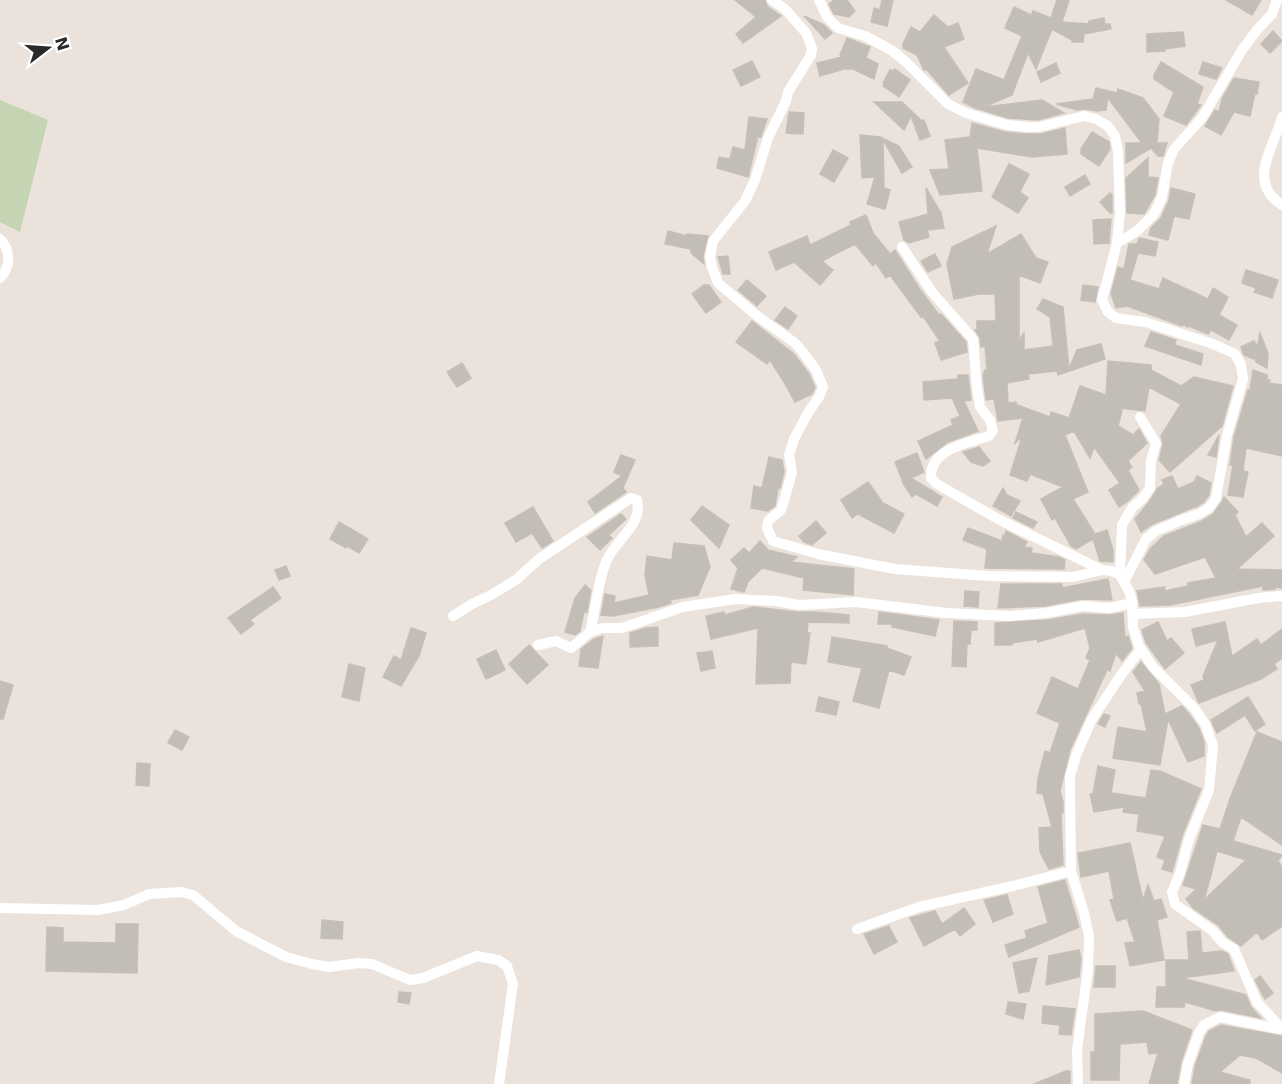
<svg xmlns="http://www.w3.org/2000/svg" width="1282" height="1084" viewBox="0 0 1282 1084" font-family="'DejaVu Sans',sans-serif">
	<rect width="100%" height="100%" fill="#ebe3db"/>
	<path fill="#c5d4b3" d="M0 100 48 120 20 232 0 222Z"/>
	<path fill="#c3bdb8" stroke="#c6bfb5" stroke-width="1.5" fill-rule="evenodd" d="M735 0H765L767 6 781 16 743 43 736 34 756 17Z
		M834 0H847L855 11 849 17 834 14 829 4Z
		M882 0H893L887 26 871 22 874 8 880 10Z
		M1057 0H1069L1062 22 1089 24V21L1104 18 1105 24H1110L1111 29 1084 34 1083 42H1072V40L1052 29 1036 69 1028 53 1012 95 984 107 1042 100 1064 113 1038 120 1008 118 975 108 963 102 976 69 1004 80 1022 36 1005 28 1014 7 1031 15 1033 11 1051 18Z
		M1226 0H1261L1252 15Z
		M934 15 948 27 958 23 964 39 944 47 968 83 949 95 927 70H924L917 55 903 48V44L911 27 920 32Z
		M804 16 824 25 832 33 825 39Z
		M1273 31 1282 41 1270 53 1261 44Z
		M1183 32 1185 46 1165 49V51L1147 52V34Z
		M847 38 870 47 866 58 878 64 874 79 853 69H844L820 76 817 63 842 57 840 55Z
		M752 61 760 77 741 86 733 70Z
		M1161 62 1203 87 1197 104 1201 105 1186 125 1164 116 1174 92 1154 79V75Z
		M1203 62 1222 68 1216 79 1199 74Z
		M1056 63 1060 73 1041 82 1037 72Z
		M895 69 910 80 899 97 883 86 885 84 883 83 890 70 893 71Z
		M1234 78 1259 82 1257 94 1255 93 1250 116 1234 112 1221 135 1205 126 1215 110 1219 112 1222 99Z
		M1096 88 1117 93 1118 89 1143 98 1159 119 1157 143H1167L1163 156H1158L1151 148 1126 163V143H1142L1108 98 1106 110 1097 111 1085 109 1077 110 1056 104 1093 99Z
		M874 102H902L922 121 924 120 930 136 920 140 911 116 904 130Z
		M789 112 804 113 803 134 786 133Z
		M749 117 767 119 761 137 758 136 748 177 717 168 719 157 730 159 733 147 745 150Z
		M972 123 1005 132 1027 134H1041L1065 128 1067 154 1032 157 977 148 982 191 940 195 930 170 949 169 945 140 970 137Z
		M1092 132 1109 142 1110 149 1099 166 1081 154V149Z
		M860 135 880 137 899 146 912 167 902 173 883 140 884 188 890 190 885 209 867 204 875 177 862 178Z
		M833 150 848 158 834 182 820 174Z
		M1148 158V177L1158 178 1155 195 1144 214 1127 213 1126 178Z
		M1009 164 1029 174 1020 192 1028 198 1018 213 992 197Z
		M1085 175 1090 184 1070 196 1065 187Z
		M926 188 941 213 944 228 927 230 929 237 909 243 904 240 899 222 928 214Z
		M1171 188 1195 194 1189 219 1174 216 1168 240 1149 235 1151 228 1161 218 1169 200Z
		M1110 193 1112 195V213H1110L1100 202Z
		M866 215 873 233 890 254 895 250 919 288 939 315 941 314 966 342 967 352 941 360 935 343 940 341 923 316 921 317 890 275 886 278 876 263 873 266 855 244 822 261 833 270 820 285 794 262 776 270 769 252 807 236 810 245 851 225 850 222Z
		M1111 219 1109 243 1094 244 1093 220Z
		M996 226 987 254 1021 234 1036 258 1048 262 1040 283 1019 275V340L1024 333V350L1053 346 1050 317 1037 309 1043 299 1063 307 1069 369 1077 350 1101 344 1105 359 1058 375 1057 371 1028 374 1029 379 1007 383 1008 403 1016 402 1017 405 1050 417 1051 412 1069 418 1080 386 1106 395 1108 361 1151 365V370L1181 386 1194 377 1233 386 1222 426 1170 472 1159 460 1163 445 1161 436 1181 404 1149 387 1145 411 1120 408 1122 411 1118 426 1133 435 1139 429 1147 443 1128 461 1132 467 1128 470 1139 490 1127 502 1119 507 1109 490 1120 483 1094 447 1090 458 1074 431 1065 435 1088 492 1073 499 1095 534 1107 530 1113 550V562L1100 561 1093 539 1076 549 1071 546 1055 518 1052 520 1041 499 1063 487 1030 474 1027 481 1010 475 1022 437 1015 443 1023 418 998 421 994 399 986 400 983 375 985 370 987 369 985 346 981 347 980 338 975 330H977V321H996L995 294H979L954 299 947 264 952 247Z
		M668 231 687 236V234L708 236 703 256 704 264 691 253V249L665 244Z
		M1139 238 1158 242 1155 256 1138 253 1130 280 1159 289 1163 278 1208 299 1213 288 1228 297 1219 315 1237 325 1229 340 1211 330 1208 334 1189 326 1188 327 1182 324V326L1127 306 1116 308 1111 294 1118 267 1124 269 1129 244H1137Z
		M935 254 941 266 928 272 921 261Z
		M728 256 730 274H723L718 257Z
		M1246 270 1278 280 1272 298 1254 292 1256 288 1242 283Z
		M747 280 766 296 757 306 738 290Z
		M704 285H709L721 302 706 313 692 294Z
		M1083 285 1098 287 1095 302 1081 300Z
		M785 307 797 316 788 329 775 320Z
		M752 321 794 354 809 374 815 387 812 394 795 402 784 382 770 360 767 364 736 342Z
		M1151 332 1176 340 1175 345 1203 354 1201 365 1145 346Z
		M1260 333 1268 353 1267 368 1256 362 1255 358 1253 359 1244 355 1241 347 1254 341 1256 345 1258 344Z
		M462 363 471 378 457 387 447 372Z
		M1253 370 1267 375V380H1270L1269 383 1282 385V456L1246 448 1243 471 1248 472 1243 497 1228 495 1233 465H1230L1234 437 1248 390H1250Z
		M958 375H968L971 400 964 401 978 431 948 442 926 459 918 441 953 425 951 420 960 416 952 398 924 400 923 382 958 379Z
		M1219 435 1216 457 1208 455Z
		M979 447 990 461 983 466 971 462 963 452Z
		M917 453 924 472 911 478 942 497 937 506 916 494 912 497 904 485 895 462Z
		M621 455 635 460 623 488 626 492 595 513 588 502 622 476 614 472Z
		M769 457 782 460 784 472 780 488H778L775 506 768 511 751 508 754 486 762 488Z
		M1172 476 1178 489 1194 482 1197 476 1211 483 1209 495 1204 502 1196 507 1197 506 1153 524 1141 532 1135 519 1149 502 1158 488 1164 484 1162 480Z
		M868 482 883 503 904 514 894 533 858 514 852 518 841 500Z
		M1003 488 1007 495 1020 501 1011 516 993 506Z
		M1224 497 1238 512 1235 515 1246 537 1262 523 1274 536 1237 569 1282 570V588L1275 587V589L1263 590V586L1170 605 1140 606 1137 591 1165 587 1164 591 1188 586V583L1216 578 1205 557 1155 574 1144 560 1150 549 1164 536 1202 521 1213 514 1222 502Z
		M702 506 729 525 719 548 691 520Z
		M533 507 553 541 542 548 532 533 516 542 505 523Z
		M1016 512 1037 522 1033 528 1013 518Z
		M621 514 626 519 609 535 612 538 600 550 587 537Z
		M816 521 826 533 812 545 804 542 799 536Z
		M339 522 368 539 359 553 347 546 346 548 330 539Z
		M968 528 1002 541 1003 535H1005L1006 531 1027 542 1024 547 1032 548 1031 553 1059 557 1065 560 1064 569 985 568 987 549 963 540Z
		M760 541 768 550 797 557 791 562 854 569 853 595 803 590 804 578 762 568 748 582 744 592 731 589 738 568 731 560 744 548 749 553Z
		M674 543 704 546 710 567 698 595 670 600 671 603 659 607 613 616 601 615 605 594 615 596 614 603 649 595 645 575 647 556 672 560Z
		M286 566 290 576 279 580 275 570Z
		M1108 579 1112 600 1082 599 1045 606 998 608 1001 584H1062V588Z
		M585 585 591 590 587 612H584L580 631 575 635 565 632 575 598Z
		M273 587 281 598 250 620 254 624 241 634 228 618Z
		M965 591 979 592 978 607 964 606Z
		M753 607 798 612H816L849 615V623L808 622 807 633H810L806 664 791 662 790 683 756 684 758 628 711 639 706 616 724 612 725 615Z
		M879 612 939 620 935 636 892 627V624H878Z
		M1123 613 1125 638 1128 636 1132 648 1122 661 1116 653 1110 671 1107 670 1070 750 1060 791 1063 802V813H1061L1063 865 1049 869 1040 852 1039 828 1052 827 1043 794 1037 793 1038 778 1045 751 1050 753 1060 723 1037 713 1052 677 1078 689 1090 660 1086 658 1090 648 1085 628 1038 642 1037 639 1012 643V645H995V623L1047 620 1083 614 1109 615Z
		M954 621 977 622V630H971L970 644H967L966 667 952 666Z
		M1158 622 1167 641 1171 638 1184 653 1165 669 1146 643 1142 630Z
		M1225 622 1232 656 1257 639 1261 645 1282 629V658L1274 664 1277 669 1261 679 1199 703 1191 685 1204 680 1203 676 1218 640 1196 646 1192 629Z
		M658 627V646L630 647V633L646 628Z
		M411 628 426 633 419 656 401 686 383 677 394 656 401 660Z
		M603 636 598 668 579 666 581 649 594 639Z
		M832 637 887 646V648L911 657 904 675 889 670 879 708 853 701 862 668 828 662Z
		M529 645 548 665 527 684 509 664Z
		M496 650 505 670 486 679 477 659Z
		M712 651 715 668 701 671 697 653Z
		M1141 662 1159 684 1165 714 1182 706 1189 714 1199 728 1204 742V756L1188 762 1168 719 1160 765 1113 758 1118 727 1147 732 1141 704H1139L1137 693 1145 691 1133 672Z
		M349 664 365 668 359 701 342 697Z
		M0 681 13 685 3 719H0Z
		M819 697 839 702 836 715 816 711Z
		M1248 697 1265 724 1255 731 1245 715 1217 733 1211 720Z
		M1104 714 1110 716 1105 727 1098 724Z
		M175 730 189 737 182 750 168 743Z
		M1257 732 1282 742V845L1241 817 1233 841 1282 855 1278 861 1282 867V926L1262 940 1257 932 1241 946 1228 937 1218 925 1194 909 1186 899 1196 889 1183 885 1203 825 1220 829 1231 796ZM1217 851 1246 860 1204 900 1211 875Z
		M137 763 150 764 149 786 136 785Z
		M1098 766 1115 770 1111 793 1146 798 1151 770 1160 771 1201 789 1182 836 1172 872 1162 869 1165 860 1157 857 1165 836 1137 831 1139 814 1123 812 1124 807 1094 812 1090 794H1093Z
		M1130 843 1143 900 1148 885 1154 901 1161 899 1167 917 1157 920 1164 960 1130 966 1125 943 1135 942 1127 918 1117 921 1110 900 1114 899 1109 871 1081 877 1078 853Z
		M1065 880 1079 927 1009 957 1005 945 1027 938 1025 931 1048 923 1038 887Z
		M1007 895 1013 914 993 922 984 900Z
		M964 908 975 924 960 936 955 929 924 946 910 918 935 911 942 924Z
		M322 920 343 922 342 939 321 938Z
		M116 924H138L137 973 46 971 47 927 63 928V942L116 943Z
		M889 926 897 942 874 954 864 934Z
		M1200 931 1202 953 1222 951 1228 954 1234 971 1182 978 1246 995 1251 1007 1261 1018 1221 1010 1216 1011 1185 1002 1184 1007H1156L1157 987H1166V960H1189L1187 932Z
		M1079 950 1081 959 1079 977 1046 985 1049 956Z
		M1037 958 1029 991 1019 993 1013 963Z
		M1096 966H1115V987H1094Z
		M1260 976 1273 993 1265 999 1255 980Z
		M399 992 411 993 409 1004 398 1002Z
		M1008 1002 1026 1004 1023 1019 1006 1014Z
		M1043 1006 1075 1009 1071 1035 1059 1034 1060 1025 1042 1023Z
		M1143 1011 1192 1030 1181 1062 1177 1084H1149L1158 1053 1149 1054 1147 1042 1120 1044 1119 1080H1091V1052H1095V1014Z
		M1221 1025 1282 1036V1073L1256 1058 1240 1055 1220 1072 1250 1080V1084H1192L1195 1066 1206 1036 1209 1031Z
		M1066 1071H1070V1084H1034Z"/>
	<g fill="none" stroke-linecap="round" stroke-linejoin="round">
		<path stroke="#fff" stroke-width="10" d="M772 0 785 9 806 33 812 48 811 55 788 92 786 101 768 138 755 180 745 201 713 241 710 257 712 267 718 283 756 315 795 343 802 351 816 370 823 387 819 397 809 411 794 439 789 455 792 472 784 501 781 510 768 521 767 528 773 541 818 554 895 569 988 576 1073 577 1102 570 1112 571 1120 575 1129 591 1132 601 1133 627 1139 646 1153 667 1195 709 1205 724 1213 745 1209 790 1189 839 1180 873 1172 892 1175 904 1213 931 1223 943 1234 949 1257 1002 1282 1029
			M819 0 827 17 838 28 865 36 891 50 905 61 948 104 966 113 1007 125 1028 127H1039L1084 116 1096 119 1108 126 1115 136 1118 152 1120 214 1117 243 1102 300 1108 312 1116 318 1145 322 1213 344 1235 354 1241 365 1243 379 1227 435 1216 498 1209 508 1199 514 1179 521 1156 531 1146 539 1124 582
			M1282 117C1274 148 1246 182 1282 205
			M0 239C11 250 11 267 0 278
			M1117 243 1137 231 1154 214 1162 197 1168 163 1174 149 1202 118 1242 50 1257 30 1272 14 1277 0
			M902 247 932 292 973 339 977 388 980 407 990 420 993 431 989 436C967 443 930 449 931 478L937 484 998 519 1102 570
			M1120 575 1122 525 1132 508 1143 498 1150 488 1151 461 1156 443 1140 417
			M1133 614 1185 612 1258 598 1282 596
			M453 616 472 604 491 595 517 579 539 559 631 498 637 500C643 525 617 538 607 560 597 582 596 609 590 632
			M538 645 556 641 571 648 590 632 602 628H622L683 607 735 599 776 601 799 605 856 602 947 613 1010 616 1046 613 1083 606 1109 608 1132 603
			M0 908 98 910 124 905 149 894 181 892 193 895 236 931 286 957 312 964 329 967 359 963 372 964 410 980 423 978 477 956 498 960 507 966 513 984 499 1084
			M857 929 919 907 1013 886 1071 871
			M1078 1084 1077 1050 1088 969 1089 936 1084 913 1071 871 1070 776 1077 753 1092 719 1121 675 1141 649
			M1184 1084 1188 1064 1199 1033 1204 1025 1220 1017 1279 1029"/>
	</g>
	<g transform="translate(48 48) rotate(73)" stroke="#ffffff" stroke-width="4.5" paint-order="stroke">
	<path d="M0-4.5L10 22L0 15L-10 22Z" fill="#292929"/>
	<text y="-9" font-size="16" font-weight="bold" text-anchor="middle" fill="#292929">N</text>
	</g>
</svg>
